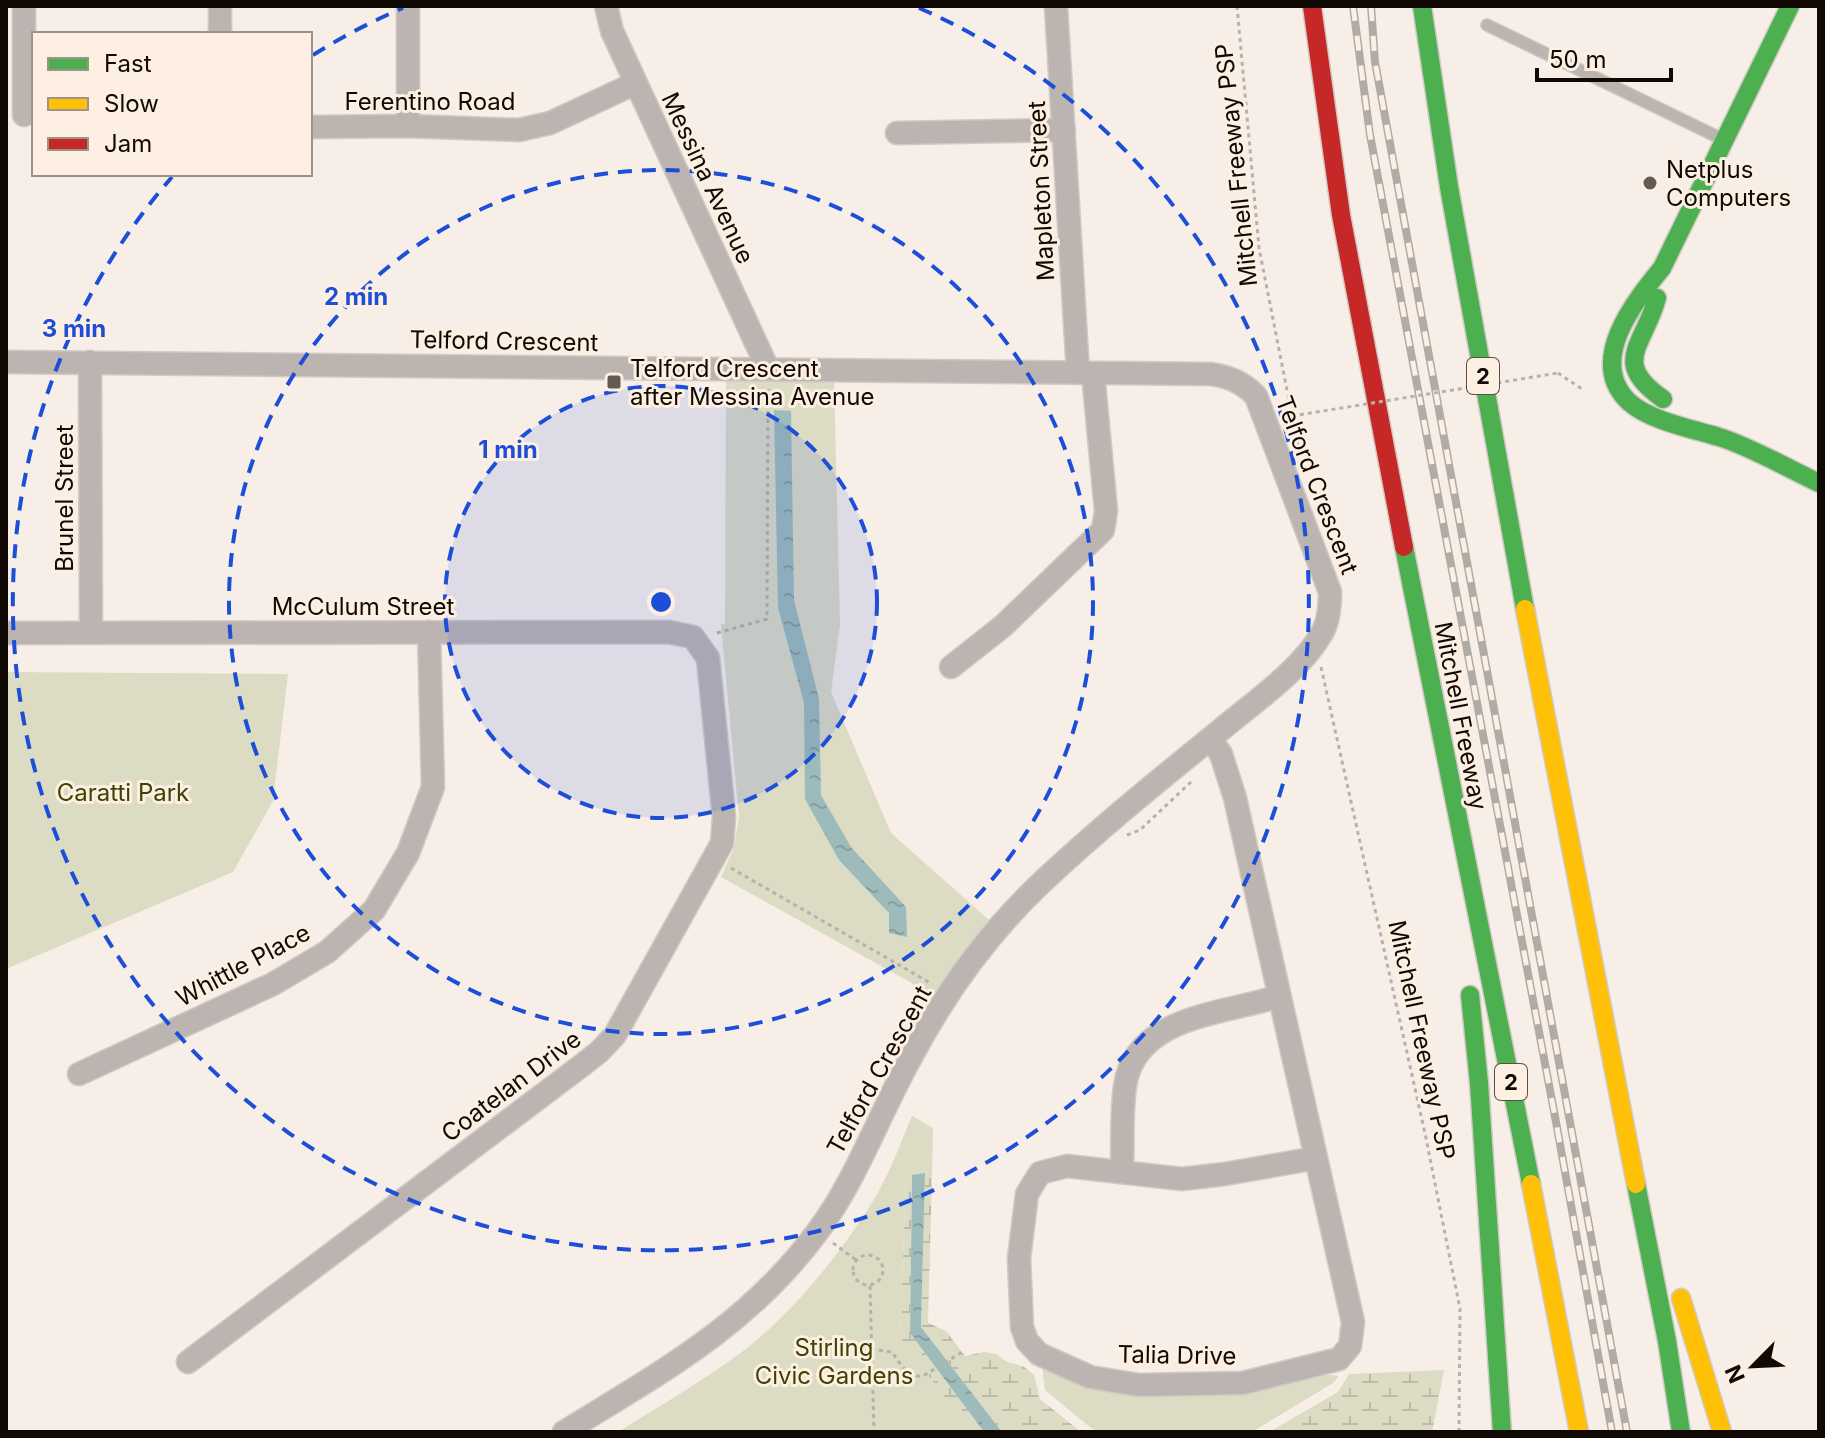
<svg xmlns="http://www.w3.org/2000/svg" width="1825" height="1438" viewBox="0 0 1825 1438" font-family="Inter,sans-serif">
	<defs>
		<pattern id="wetland-marsh" width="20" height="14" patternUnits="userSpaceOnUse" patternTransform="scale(2)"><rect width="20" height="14" fill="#dcdbc4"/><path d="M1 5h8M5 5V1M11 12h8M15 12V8" fill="none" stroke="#bcbba7"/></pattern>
		<pattern id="water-ripples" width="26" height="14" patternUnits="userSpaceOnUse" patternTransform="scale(2)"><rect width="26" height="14" fill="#9dbbba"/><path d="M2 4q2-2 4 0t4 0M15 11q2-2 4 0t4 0" fill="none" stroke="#869f9e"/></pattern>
	</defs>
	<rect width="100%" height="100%" fill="#f7efe7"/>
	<path fill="url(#wetland-marsh)" d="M925 1173H932L928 1323 946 1331 965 1356 984 1352 997 1354 1007 1362 1023 1366 1034 1375 1040 1399 1081 1432H1002L921 1327Z
		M912 1175 910 1333 984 1432H971L900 1338 906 1176Z
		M1444 1370 1432 1432H1269L1338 1392 1349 1374Z"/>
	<path fill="#dcdbc4" d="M726 379H834L840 625 831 692 891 833 989 920 933 995 721 877 734 848 739 817 721 624H725Z
		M6 672 288 674 273 801 233 872 6 969Z
		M912 1116 933 1128 932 1173 906 1177 900 1338 971 1432H618C660 1406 702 1381 742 1352 793 1313 844 1250 877 1194 891 1170 901 1142 912 1116Z
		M1042 1366 1088 1385 1320 1374 1339 1376 1333 1383 1252 1432H1096L1045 1390Z"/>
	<path fill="url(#water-ripples)" d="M774 410 791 411 794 600 819 699 821 795 851 847 906 907 907 937 889 933V913L839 860 805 799 804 703 778 608Z
		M925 1173 921 1327 1002 1432H984L910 1333 912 1175Z"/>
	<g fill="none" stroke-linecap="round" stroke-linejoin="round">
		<defs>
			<path id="lane" d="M1487 25 1722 139"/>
			<path id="street" d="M24 6V115
				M220 6V34
				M408 6V126
				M606 6 612 31 768 369
				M1056 6 1078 373
				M310 127 408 126 519 130 550 123 636 83
				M897 133 1064 130
				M6 362 1211 374C1230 377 1242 382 1256 396L1330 592C1330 606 1329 621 1322 633 1301 670 1254 702 1222 729 1159 780 1096 831 1038 886 986 936 942 998 909 1061 878 1117 856 1180 818 1231 748 1326 661 1372 564 1432
				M90 362 91 633
				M6 633 669 632 693 637 708 658 724 817 722 843 615 1035 599 1052 581 1066 188 1362
				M951 667 1003 626 1103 530 1106 511 1093 373
				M1210 739 1221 754 1235 798 1353 1322 1350 1346 1339 1359 1243 1383 1139 1385 1090 1377 1039 1354 1027 1341 1022 1327 1019 1258 1027 1194 1040 1173 1067 1166 1182 1179 1225 1174 1316 1158
				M79 1074 273 984 327 952 374 910 408 853 433 787 429 632
				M1122 1172C1123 1144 1121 1114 1125 1086 1135 1015 1226 1014 1279 996"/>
			<path id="fast" d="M1422 6 1449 187 1525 609
				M1790 6 1662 268C1635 301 1586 361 1629 402 1650 421 1693 429 1719 437 1749 446 1789 469 1819 483
				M1657 298C1644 346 1610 362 1663 399
				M1404 547 1531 1184
				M1470 995 1479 1083 1502 1432
				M1636 1184 1667 1341 1681 1432"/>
			<path id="slow" d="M1525 609 1636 1184
				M1531 1184 1579 1432
				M1681 1298 1722 1432"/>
			<path id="jam" d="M1312 6 1341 215 1404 547"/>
		</defs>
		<use href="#lane" stroke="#d1cac4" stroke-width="14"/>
		<use href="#street" stroke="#d1cac4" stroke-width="25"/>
		<use href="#fast" stroke="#d1cac4" stroke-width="21"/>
		<use href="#slow" stroke="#d1cac4" stroke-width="21"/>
		<use href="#jam" stroke="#d1cac4" stroke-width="21"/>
		<path stroke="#b7b1ad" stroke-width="3" stroke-dasharray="4 4" stroke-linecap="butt" d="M1237 6 1259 248 1298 446
			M1558 373 1582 389
			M717 633 767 619 768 389
			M1321 667 1426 1138 1460 1309 1459 1432
			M1127 835 1140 830 1191 782
			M731 868 932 984
			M833 1243 856 1260
			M853 1270a15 15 0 1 1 30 0a15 15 0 1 1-30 0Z
			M870 1286 874 1432
			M871 1349 892 1352C900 1363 907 1378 923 1376L964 1351"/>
		<use href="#lane" stroke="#bcb4b1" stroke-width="11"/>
		<use href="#street" stroke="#bcb4b1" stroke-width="22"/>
		<use href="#fast" stroke="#4caf50" stroke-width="18"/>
		<use href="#slow" stroke="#ffc107" stroke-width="18"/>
		<use href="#jam" stroke="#c62828" stroke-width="18"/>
		<defs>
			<path id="rail" d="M1353 6 1370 135 1556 1122 1612 1432
				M1371 6 1375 62 1627 1432"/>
		</defs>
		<use href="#rail" stroke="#b1aba6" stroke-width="8"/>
		<use href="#rail" stroke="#fdefe1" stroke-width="5" stroke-dasharray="15" stroke-linecap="butt"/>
		<path stroke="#b7b1ad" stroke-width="3" stroke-dasharray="4 4" stroke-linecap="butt" d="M1292 416 1558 373"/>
	</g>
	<circle cx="661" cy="602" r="216" fill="#1d4ed8" fill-opacity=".12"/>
	<g fill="none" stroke="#1d4ed8" stroke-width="4" stroke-dasharray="14 10">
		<circle cx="661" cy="602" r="216"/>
		<circle cx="661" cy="602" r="432"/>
		<path d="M313 55A648 648 0 0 1 403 8M919 8A648 648 0 1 1 172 177"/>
	</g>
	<g fill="#625a53" stroke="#fdefe1" stroke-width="3">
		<circle cx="1650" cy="183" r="8"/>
		<rect x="606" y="374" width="16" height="16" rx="4"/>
	</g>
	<g text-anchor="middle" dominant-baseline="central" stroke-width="6" stroke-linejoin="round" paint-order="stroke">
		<g fill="#fdefe1" stroke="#584f46" stroke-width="2">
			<rect x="1467" y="358" width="32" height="36" rx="6"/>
			<rect x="1495" y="1064" width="32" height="36" rx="6"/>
		</g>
		<g font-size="22" font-weight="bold" fill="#110a04">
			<text x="1483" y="376">2</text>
			<text x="1511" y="1082">2</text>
		</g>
		<g font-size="24" fill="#110a04" stroke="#fdefe1">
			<text x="430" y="101">Ferentino Road</text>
			<text transform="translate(1236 165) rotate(-96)">Mitchell Freeway PSP</text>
			<text transform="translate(708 178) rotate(65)">Messina Avenue</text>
			<text transform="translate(1041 191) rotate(-93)">Mapleton Street</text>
			<text transform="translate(504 341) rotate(1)">Telford Crescent</text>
			<text transform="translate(1317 485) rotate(69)">Telford Crescent</text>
			<text transform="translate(64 498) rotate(-90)">Brunel Street</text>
			<text x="363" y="606">McCulum Street</text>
			<text transform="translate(1461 716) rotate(79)">Mitchell Freeway</text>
			<text transform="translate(243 965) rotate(-28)">Whittle Place</text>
			<text transform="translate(1422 1040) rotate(78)">Mitchell Freeway PSP</text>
			<text transform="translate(879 1070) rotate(-61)">Telford Crescent</text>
			<text transform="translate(511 1086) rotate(-37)">Coatelan Drive</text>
			<text transform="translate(1177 1355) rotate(1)">Talia Drive</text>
		</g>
		<g font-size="24" fill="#110a04" stroke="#fdefe1" text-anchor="start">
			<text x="1666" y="169">Netplus<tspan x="1666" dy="28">Computers</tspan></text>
			<text x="630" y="368">Telford Crescent<tspan x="630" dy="28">after Messina Avenue</tspan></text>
		</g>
		<g font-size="24" fill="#3f4200" stroke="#fdefe1">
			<text x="123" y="792">Caratti Park</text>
			<text x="834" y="1347">Stirling<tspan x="834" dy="28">Civic Gardens</tspan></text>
		</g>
	</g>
	<circle cx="661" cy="602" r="12" fill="#1d4ed8" stroke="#fdefe1" stroke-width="4"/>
	<g font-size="24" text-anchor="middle" font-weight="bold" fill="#1d4ed8" stroke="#fdefe1" stroke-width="6" stroke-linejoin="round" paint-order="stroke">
		<text x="356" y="305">2 min</text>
		<text x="74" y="337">3 min</text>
		<text x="508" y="458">1 min</text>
	</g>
	<rect width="1825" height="1438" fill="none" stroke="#110a04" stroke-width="16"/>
	<rect x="32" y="32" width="280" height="144" fill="#fdefe1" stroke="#9f9389" stroke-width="2"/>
	<rect x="48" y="58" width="40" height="12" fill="#4caf50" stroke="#9f9389" stroke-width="2"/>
	<text x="104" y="72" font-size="24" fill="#110a04">Fast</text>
	<rect x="48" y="98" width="40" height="12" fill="#ffc107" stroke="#9f9389" stroke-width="2"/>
	<text x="104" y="112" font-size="24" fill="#110a04">Slow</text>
	<rect x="48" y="138" width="40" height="12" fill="#c62828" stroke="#9f9389" stroke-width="2"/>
	<text x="104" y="152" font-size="24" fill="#110a04">Jam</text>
	<g transform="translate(1753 1366) rotate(246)" stroke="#fdefe1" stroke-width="6" paint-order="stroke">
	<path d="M0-6L14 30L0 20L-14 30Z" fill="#110a04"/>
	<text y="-12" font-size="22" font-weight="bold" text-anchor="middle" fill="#110a04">N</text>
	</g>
	<path d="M1537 68v12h134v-12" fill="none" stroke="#110a04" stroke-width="4"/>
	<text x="1549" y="68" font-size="24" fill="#110a04" stroke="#fdefe1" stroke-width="6" paint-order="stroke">50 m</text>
</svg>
